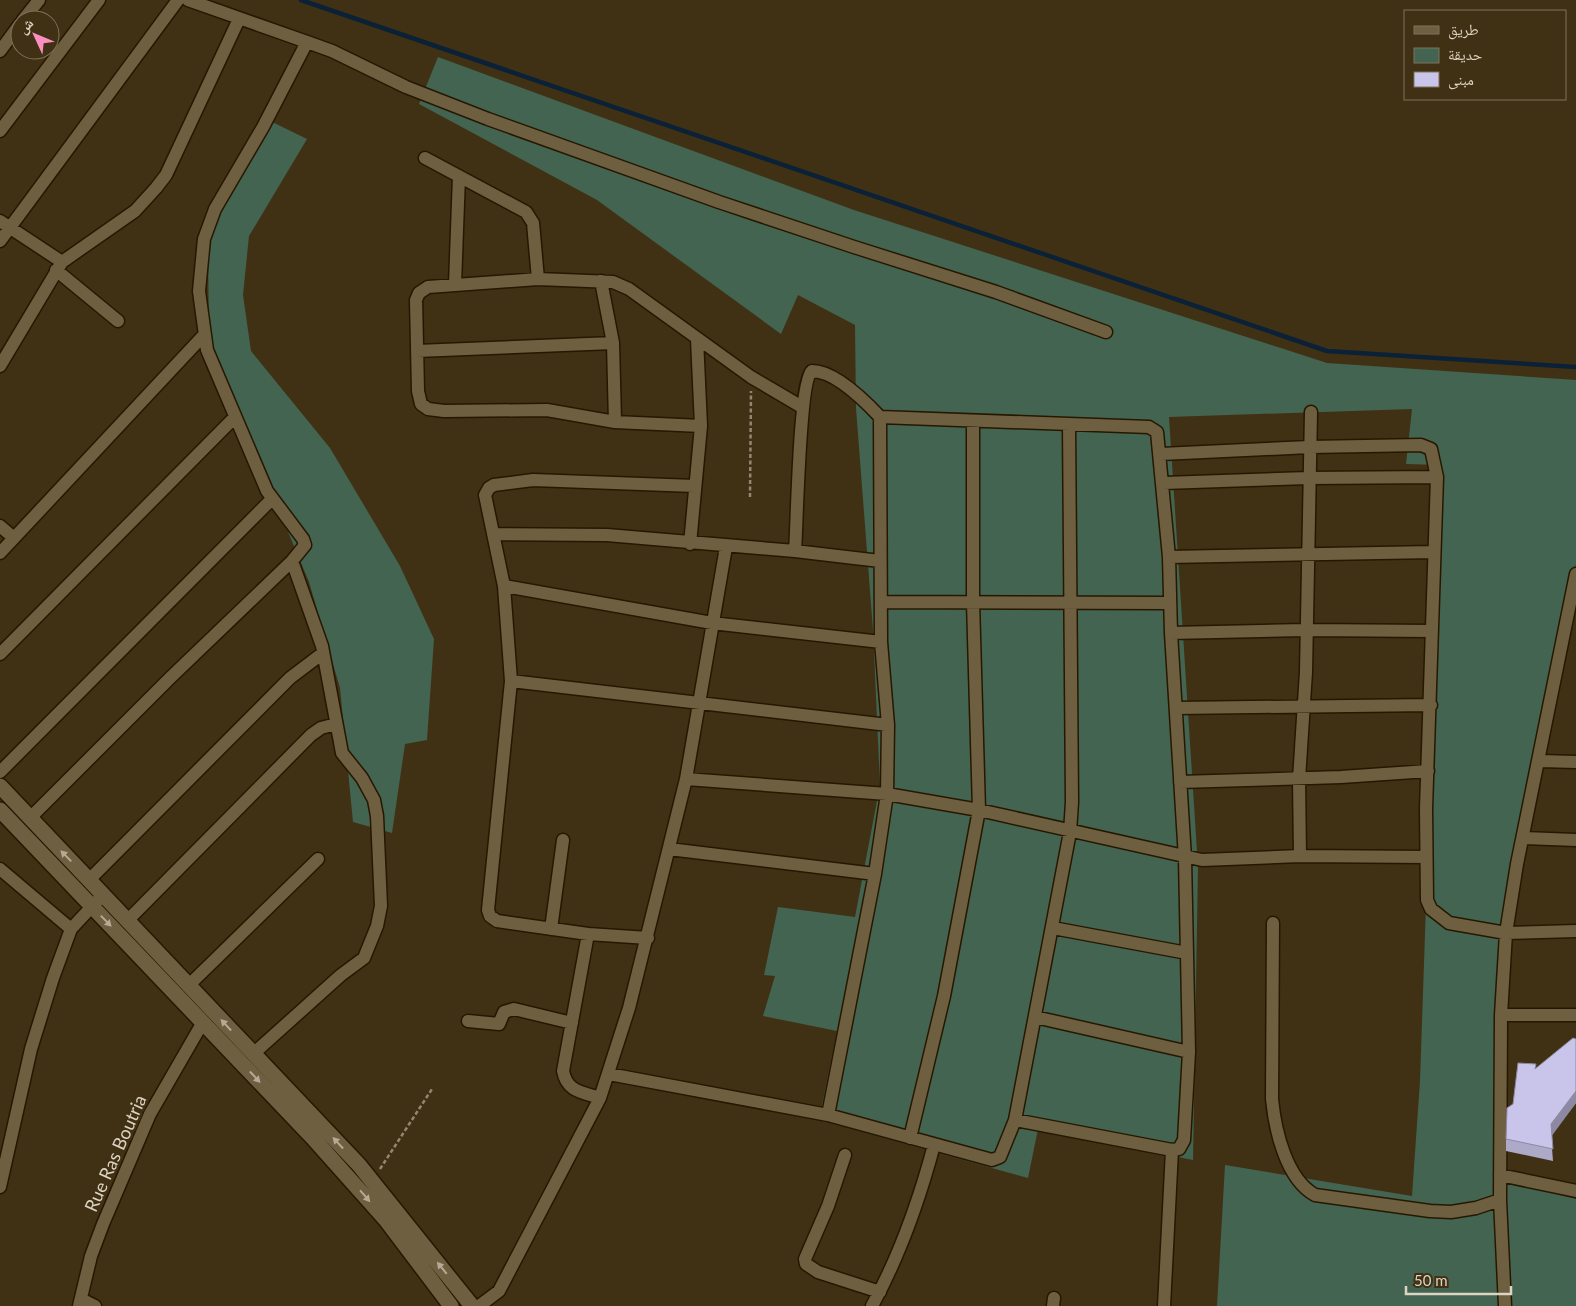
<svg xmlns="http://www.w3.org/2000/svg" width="1576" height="1306" viewBox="0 0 1576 1306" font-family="Lato,'Noto Naskh Arabic',sans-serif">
	<rect width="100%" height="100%" fill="#403114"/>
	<path fill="#436450" d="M438 57 854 210 1327 363 1576 380V564L1502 923 1500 1180 1576 1199V1306H1217L1225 1165 1412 1196 1420 1081 1441 465 1406 464 1412 409 1169 417 1198 867 1193 1160 1038 1129 1028 1178 819 1120 837 1031 763 1016 775 976 764 975 778 907 855 917 880 785 873 630 856 408 855 325 798 295 781 334 597 200 419 104Z
		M262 117 307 139 249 236 243 295 251 351 330 448 400 566 434 639 427 740 405 744 392 833 353 822 340 688 309 582 243 424 209 337 208 248 219 199Z"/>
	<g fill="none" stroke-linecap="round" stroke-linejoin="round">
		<path stroke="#0b2137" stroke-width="4.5" d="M301 0 1327 351 1576 367"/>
		<defs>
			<path id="street" d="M23 20 39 0
				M307 42 332 51 406 87 488 119 719 202 854 247 996 292 1106 332
				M0 51 20 24
				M0 131 99 0
				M425 158 526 212 533 223 538 279
				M0 221 62 262
				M0 241 178 0
				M56 270 118 321
				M601 281 613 343 615 422
				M455 284 459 176
				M417 351 613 343
				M0 366 62 262 135 211 156 188 166 175 239 19
				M701 426 615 422 547 410 444 411 428 409 421 404 418 391 416 300 419 293 428 287 538 279 613 282 629 289 751 377 802 407
				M1161 454 1310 447 1421 445 1431 449 1437 477 1426 809 1427 900 1431 909 1449 923 1506 933 1576 931
				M1164 483 1309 478 1437 477
				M0 526 14 538
				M493 534 607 535 795 551 880 561
				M690 544 701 426 697 339
				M0 553 203 336
				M1169 557 1434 552
				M504 586 712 623 881 642
				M881 602 1170 603
				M1171 633 1305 630 1432 631
				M0 654 235 417
				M511 681 888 725
				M1176 708 1431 705
				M1540 761 1576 762
				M0 772 272 499
				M686 779 887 794 979 810 1202 860 1300 856 1426 857
				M1180 782 1341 777 1428 771
				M30 818 170 678 292 561 305 545 303 539 267 491 207 350 199 291 204 239 215 209 263 127 307 42 188 0
				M1523 838 1576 840
				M669 849 875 874
				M1300 856 1299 779 1306 672 1311 412
				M0 869 71 929
				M89 880 290 678 323 653
				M128 920 311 735 321 728 336 724
				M1273 923 1272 1099C1275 1130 1286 1179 1315 1195L1430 1211 1451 1212 1476 1208 1500 1200
				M1053 928 1187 953
				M551 929 563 840
				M588 934 563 1071C567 1092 582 1092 600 1098
				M648 938 588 934 497 921 490 916 488 910 511 681 504 586 485 495 489 488 494 485 533 480 695 486
				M189 985 318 859
				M1501 1015H1576
				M1035 1017 1189 1052
				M468 1021 499 1024 504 1012 514 1009 572 1023
				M253 1054 341 975 364 958 377 926 381 906 377 816 374 800 362 778 342 753 322 646 292 561
				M609 1074 828 1115 992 1160 1000 1157 1015 1120 1172 1150 1179 1149 1184 1140 1189 1052 1185 858 1171 633 1169 557 1157 432 1149 427 880 417C865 401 835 371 812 371 799 381 797 526 795 551
				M828 1115 875 874 887 794 888 725 881 642 880 417
				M1015 1120 1070 832 1072 802 1069 425
				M910 1138 944 996 979 810 973 602V422
				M845 1155 828 1206 805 1259 806 1264 818 1272 880 1292
				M1500 1175 1576 1191
				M0 1187 31 1049 53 978 71 929 98 900
				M81 1299 95 1306
				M79 1306 91 1256 103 1224 150 1114 203 1022
				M479 1306 499 1291 600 1098 629 1008 686 779 726 547
				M872 1306C900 1255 919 1201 934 1145
				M1053 1306 1054 1298
				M1164 1306 1172 1150
				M1505 1306 1500 1200 1501 1015 1506 933 1517 864 1576 574"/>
			<path id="secondary" d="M0 786 359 1165 472 1306
				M0 810 313 1138 386 1220 451 1306"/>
		</defs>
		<use href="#street" stroke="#261800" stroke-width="15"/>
		<use href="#secondary" stroke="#261800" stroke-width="18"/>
		<path stroke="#938771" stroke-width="2.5" stroke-dasharray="4 2.5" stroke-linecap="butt" d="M750 497 751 391
			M380 1169 432 1089"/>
		<use href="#street" stroke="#6f5f41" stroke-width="12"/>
		<use href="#secondary" stroke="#6f5f41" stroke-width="15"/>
	</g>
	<path fill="#ada9c8" d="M1576 1039V1103L1551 1135 1553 1161 1506 1151V1139L1513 1104 1536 1068Z"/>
	<path fill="#8d89a3" d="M1576 1091V1103L1551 1137V1124Z"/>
	<path fill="#c9c4e9" stroke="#8d89a3" d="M1573 1038 1576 1039V1091L1551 1124 1553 1149 1506 1139 1507 1108 1513 1104 1518 1063 1536 1064 1535 1069Z"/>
	<defs><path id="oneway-solid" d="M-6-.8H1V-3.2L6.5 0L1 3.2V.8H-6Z" transform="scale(1.25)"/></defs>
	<g fill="#b6aa96">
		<use href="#oneway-solid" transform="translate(66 856) rotate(-134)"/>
		<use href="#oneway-solid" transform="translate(106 921) rotate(46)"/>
		<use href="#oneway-solid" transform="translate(226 1025) rotate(-133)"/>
		<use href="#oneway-solid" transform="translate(255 1077) rotate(47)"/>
		<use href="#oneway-solid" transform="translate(338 1143) rotate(-133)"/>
		<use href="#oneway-solid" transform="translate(365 1196) rotate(49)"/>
		<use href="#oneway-solid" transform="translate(442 1268) rotate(-129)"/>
	</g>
	<g text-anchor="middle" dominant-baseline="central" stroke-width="5" stroke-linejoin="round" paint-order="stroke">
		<g font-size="18" fill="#dcd3c3" stroke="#403114">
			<text transform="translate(115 1153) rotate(-66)">Rue Ras Boutria</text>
		</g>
	</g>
	<rect x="1404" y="10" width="162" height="90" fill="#403114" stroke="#7e725a"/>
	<rect x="1414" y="26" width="25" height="8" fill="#6f5f41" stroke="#7e725a"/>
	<text x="1448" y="35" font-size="15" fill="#dcd3c3">طريق</text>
	<rect x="1414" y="48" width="25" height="15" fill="#436450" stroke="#7e725a"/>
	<text x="1448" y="60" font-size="15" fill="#dcd3c3">حديقة</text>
	<rect x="1414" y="72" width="25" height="15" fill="#c9c4e9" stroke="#7e725a"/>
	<text x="1448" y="85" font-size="15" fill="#dcd3c3">مبنى</text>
	<g transform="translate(35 35) rotate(314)"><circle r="24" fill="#403114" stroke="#7e725a"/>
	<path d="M0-4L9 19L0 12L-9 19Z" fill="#fc8fc1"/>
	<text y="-8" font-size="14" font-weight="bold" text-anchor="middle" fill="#dcd3c3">ش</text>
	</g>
	<path d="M1406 1286v8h105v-8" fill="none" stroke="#dcd3c3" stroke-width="2.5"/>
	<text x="1414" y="1286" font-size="15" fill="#dcd3c3" stroke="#403114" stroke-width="4" paint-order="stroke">50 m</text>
</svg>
